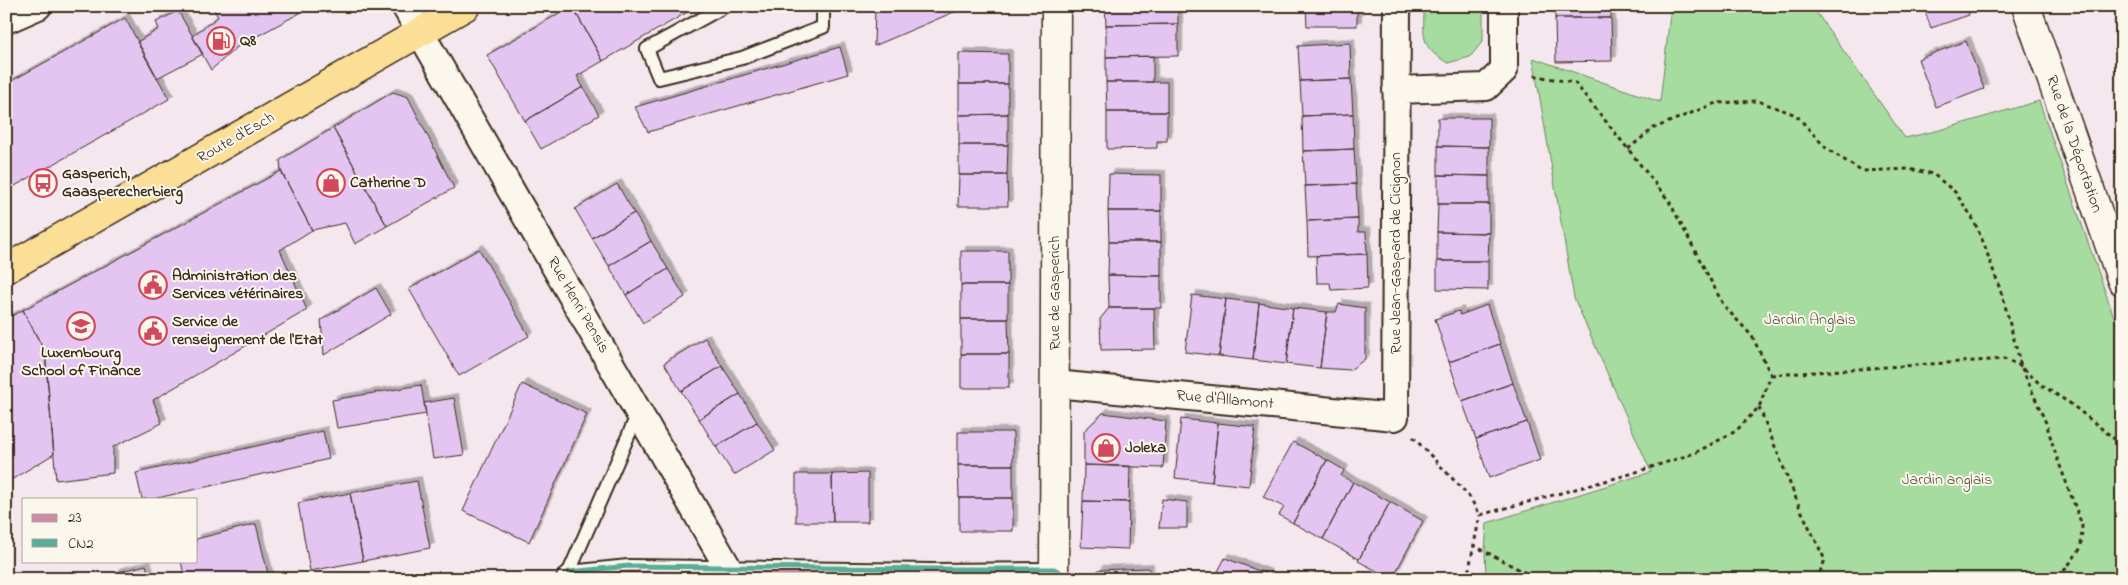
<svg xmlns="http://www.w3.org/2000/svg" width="2128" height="585" viewBox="0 0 2128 585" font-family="'Indie Flower',sans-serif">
	<defs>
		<filter id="shadow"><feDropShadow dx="4.5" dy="-4.5" stdDeviation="0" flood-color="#0004"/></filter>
	</defs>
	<rect width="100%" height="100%" fill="#f4e8ee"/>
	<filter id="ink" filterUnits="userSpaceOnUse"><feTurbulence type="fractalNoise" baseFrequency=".02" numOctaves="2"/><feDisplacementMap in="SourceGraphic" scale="10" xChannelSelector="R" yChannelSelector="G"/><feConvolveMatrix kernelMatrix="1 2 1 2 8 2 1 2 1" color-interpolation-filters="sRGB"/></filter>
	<g filter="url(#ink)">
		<path fill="#a6dc9f" stroke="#70835e" d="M1424 6H1483V41L1470 57 1448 63C1419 47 1424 36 1424 6Z
			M1671 6H1812L1905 138 1940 130 2039 101 2122 340V579H1486L1485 551 1487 523 1651 472 1574 298 1533 58 1660 102Z"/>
		<path fill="#e4c5f2" stroke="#3b2a1e" filter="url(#shadow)" d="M212 6H297L300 13 237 47 211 70 192 36 218 17Z
			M572 6H698L603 61Z
			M572 6 603 61 577 76 583 87 525 121 487 55Z
			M875 6H968L874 46Z
			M1105 6H1178V24L1106 25Z
			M1306 6H1357V26H1307Z
			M1555 6H1611V18H1555Z
			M1923 6H1966L1969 15 1931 28Z
			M178 11 203 54 157 78 137 42 159 29 156 22Z
			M125 18 169 99 6 191V84Z
			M1555 18H1611L1612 61 1556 62Z
			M1178 24V56L1106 57V25Z
			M1966 41 1984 89 1936 107 1918 59Z
			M1350 43 1351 79 1300 81 1298 46Z
			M840 47 848 74 648 132 635 107Z
			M959 53 1008 54V84H959Z
			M1153 56V82H1106V57Z
			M1351 79 1353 114 1302 116 1300 81Z
			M1106 82H1167V112H1107Z
			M959 84H1008V114L959 115Z
			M583 87 599 115 541 149 525 121Z
			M393 92 408 97 454 188 387 226 333 128Z
			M1107 112H1167V141H1157V148L1107 149Z
			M1008 114V145H959V115Z
			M1353 114 1354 149 1303 151 1302 116Z
			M1438 118H1489V147L1438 146Z
			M333 128 387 226 355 244 345 223 312 230 281 171 280 160Z
			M959 145H1008L1007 175H959Z
			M1438 146 1489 147V176L1438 175Z
			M1354 149 1356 184 1305 186 1303 151Z
			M281 171 312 230 280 250 307 310 153 400 162 423 113 447V473L56 480 45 352 23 310Z
			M1109 174 1161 175V211H1108Z
			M959 175H1007L1008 206H958Z
			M1438 175 1489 176V204H1438Z
			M617 184 634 213 592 238 575 209Z
			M1356 184 1358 219 1307 221 1305 186Z
			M1438 204H1489V233L1437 232Z
			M1108 211H1161V242H1109Z
			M634 213 651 241 609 266 592 238Z
			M1358 219V232H1366L1367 254 1308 256 1307 221Z
			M1437 232 1489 233 1488 261H1437Z
			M651 241 668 269 626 295 609 266Z
			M1109 242H1161V276L1108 275Z
			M479 249 529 336 459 376 409 289Z
			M961 251H1008V285H961Z
			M1367 254 1368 288 1331 290 1330 283H1317L1316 256Z
			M1437 261H1488V290L1437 289Z
			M668 269 685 297 643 323 626 295Z
			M1108 275 1161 276V308H1109Z
			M961 285H1008V319H961Z
			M376 288 391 314 324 355 321 320Z
			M1192 295 1226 299 1219 356 1185 352Z
			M1226 299 1259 303 1253 360 1219 356Z
			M1259 303 1293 308 1286 364 1253 360Z
			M1339 304 1365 308V359L1350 370 1320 368 1327 312H1336Z
			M1487 305 1500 344 1449 362 1435 319 1459 311 1460 315Z
			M1109 308H1154L1155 349 1101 350 1100 319Z
			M1293 308 1327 312 1320 368 1286 364Z
			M23 310 45 352 54 454 6 483V319Z
			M961 319H1008L1009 354H961Z
			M705 338 722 366 681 391 664 363Z
			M1500 344 1513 383 1462 401 1449 362Z
			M961 354H1009V388H961Z
			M722 366 740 394 699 419 681 391Z
			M1513 383 1527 422 1476 439 1462 401Z
			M522 384 587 414 529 542 463 511Z
			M421 385 426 414 337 428 332 400Z
			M740 394 757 422 716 447 699 419Z
			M454 398 464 455 433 459 424 403Z
			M1103 413 1166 421 1163 468 1084 465V431Z
			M1181 419 1218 423 1212 482 1175 478Z
			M757 422 775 450 734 475 716 447Z
			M1527 422 1540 460 1489 478 1476 439Z
			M1218 423 1255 427 1249 486 1212 482Z
			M323 431 329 459 153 499H142L136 473Z
			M958 432H1013V465H958Z
			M1293 442 1327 460 1293 523 1279 515 1284 507 1263 497Z
			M1327 460 1344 470 1341 476 1353 482 1323 539 1293 523Z
			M958 465H1013V498H959Z
			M1084 465 1130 466 1129 502 1083 501Z
			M868 473V522H833L832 474Z
			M796 474H832L833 522H796Z
			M417 481 430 548 363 561 350 493Z
			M1353 482 1390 502 1359 559 1323 539Z
			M350 493 363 561 310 571 298 503Z
			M959 498H1013V531H959Z
			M1162 499 1187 502V528H1159Z
			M1083 501 1129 502 1128 549 1081 547Z
			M1390 502 1423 521 1392 579 1358 561Z
			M256 524 269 578 185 579 181 561H196V539Z
			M1225 558 1267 574 1265 579H1214Z
			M146 565 150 579H116L115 573Z
			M1149 568V579H1098V570Z"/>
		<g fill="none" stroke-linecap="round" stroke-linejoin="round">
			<defs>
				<path id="lane" d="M725 6 647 49 659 78 742 58 823 27V6
					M566 579 639 411"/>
				<path id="street" d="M405 6 731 573V579
					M6 20 38 6
					M1396 90 1486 87 1504 70V6
					M1055 384 1395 417 1397 6
					M570 579 629 573 932 577 1054 576"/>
				<path id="secondary" d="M2026 6 2122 281
					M1054 579 1056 6"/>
				<path id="primary" d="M6 269 466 6"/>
			</defs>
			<use href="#lane" stroke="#3b2a1e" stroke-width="16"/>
			<use href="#street" stroke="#3b2a1e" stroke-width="30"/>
			<use href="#secondary" stroke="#3b2a1e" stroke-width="31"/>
			<use href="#primary" stroke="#3b2a1e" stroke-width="31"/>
			<path stroke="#3b2a1e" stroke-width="3" stroke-dasharray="4 4" stroke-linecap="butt" d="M1628 149 1654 128 1716 103 1758 101 1796 115 1826 148 1861 171 1909 169 1933 174 1955 192 1972 217 1984 244 2003 298 2021 366 2046 423 2056 455 2082 525 2081 548 2058 579
				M1771 375 2004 359 2021 366 2040 384 2071 404 2122 445
				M1759 407 1799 506 1825 560 1817 579
				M1413 437 1469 496 1480 515 1627 475 1695 453 1736 431 1759 407 1771 375 1752 336 1724 306 1669 201 1628 149 1575 83 1532 75
				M1473 545 1537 579
				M1467 579 1480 515"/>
			<use href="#lane" stroke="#fbf7ec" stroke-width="12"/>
			<use href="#street" stroke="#fbf7ec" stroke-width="26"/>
			<use href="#secondary" stroke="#fbf7ec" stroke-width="28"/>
			<use href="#primary" stroke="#fbdf96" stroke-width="28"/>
			<defs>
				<path id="bus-1" d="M572 579 629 573 932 577 1054 576"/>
				<path id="bus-2" d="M569 572 629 566 932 569H1054L1060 572 1062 579"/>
			</defs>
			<use href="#bus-1" stroke="#fbf7ec" stroke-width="9"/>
			<use href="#bus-2" stroke="#fbf7ec" stroke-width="9"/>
			<use href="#bus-1" stroke="#cf8ba6" stroke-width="5"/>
			<use href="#bus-2" stroke="#58ac98" stroke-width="5"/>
		</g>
	</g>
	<defs>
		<symbol id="fuel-ring" viewBox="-11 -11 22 22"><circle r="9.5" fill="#fbf7ec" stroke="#d1495b" stroke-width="1.5"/><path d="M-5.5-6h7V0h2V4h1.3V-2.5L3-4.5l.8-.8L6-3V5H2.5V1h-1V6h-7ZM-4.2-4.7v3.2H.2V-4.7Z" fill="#d1495b"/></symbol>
		<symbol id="bus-ring" viewBox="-11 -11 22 22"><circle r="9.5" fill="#fbf7ec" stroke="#d1495b" stroke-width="1.5"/><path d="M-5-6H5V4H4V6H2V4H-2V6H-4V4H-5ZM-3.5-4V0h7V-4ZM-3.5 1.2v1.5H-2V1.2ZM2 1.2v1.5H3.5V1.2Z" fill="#d1495b"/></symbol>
		<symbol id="shop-ring" viewBox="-11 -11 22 22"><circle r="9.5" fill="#fbf7ec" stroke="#d1495b" stroke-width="1.5"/><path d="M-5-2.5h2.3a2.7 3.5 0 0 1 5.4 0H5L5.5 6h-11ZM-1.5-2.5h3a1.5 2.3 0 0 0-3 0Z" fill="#d1495b"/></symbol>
		<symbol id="civic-ring" viewBox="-11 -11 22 22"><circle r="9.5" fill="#fbf7ec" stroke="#d1495b" stroke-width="1.5"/><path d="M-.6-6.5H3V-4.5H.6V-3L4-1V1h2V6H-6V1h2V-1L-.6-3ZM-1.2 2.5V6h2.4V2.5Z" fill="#d1495b"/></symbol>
		<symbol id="university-ring" viewBox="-11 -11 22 22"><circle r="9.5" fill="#fbf7ec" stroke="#d1495b" stroke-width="1.5"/><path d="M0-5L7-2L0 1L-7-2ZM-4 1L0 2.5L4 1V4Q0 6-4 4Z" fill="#d1495b"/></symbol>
	</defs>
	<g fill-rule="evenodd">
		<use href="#fuel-ring" x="205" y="25" width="32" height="32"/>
		<use href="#bus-ring" x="27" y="167" width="32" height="32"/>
		<use href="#shop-ring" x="315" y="167" width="32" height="32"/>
		<use href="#civic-ring" x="137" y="269" width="32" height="32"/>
		<use href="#university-ring" x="65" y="310" width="32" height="32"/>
		<use href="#civic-ring" x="137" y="315" width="32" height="32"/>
		<use href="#shop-ring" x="1090" y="432" width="32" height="32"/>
	</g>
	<g text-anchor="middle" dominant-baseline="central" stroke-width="4" stroke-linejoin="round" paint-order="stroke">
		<g font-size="16" font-weight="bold" fill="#3b2a1e" stroke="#fbf7ec" text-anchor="start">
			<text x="240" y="41">Q8</text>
			<text x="62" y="174">Gasperich,<tspan x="62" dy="18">Gaasperecherbierg</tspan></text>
			<text x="350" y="183">Catherine D</text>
			<text x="172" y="276">Administration des<tspan x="172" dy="18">Services vétérinaires</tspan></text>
			<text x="172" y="322">Service de<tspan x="172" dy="18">renseignement de l'Etat</tspan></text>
			<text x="81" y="353" text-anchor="middle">Luxembourg<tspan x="81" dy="18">School of Finance</tspan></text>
			<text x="1125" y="448">Joleka</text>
		</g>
		<g font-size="16" fill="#3b2a1e" stroke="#fbf7ec">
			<text transform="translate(236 138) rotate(-30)">Route d'Esch</text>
			<text transform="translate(2074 144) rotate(71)">Rue de la Déportation</text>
			<text transform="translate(1396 253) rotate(-90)">Rue Jean-Gaspard de Cicignon</text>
			<text transform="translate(1055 293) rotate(-90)">Rue de Gasperich</text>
			<text transform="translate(578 305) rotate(60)">Rue Henri Pensis</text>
			<text transform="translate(1225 400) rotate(5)">Rue d'Allamont</text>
		</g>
		<g font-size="16" fill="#56563e" stroke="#fbf7ec">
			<text x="1810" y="320">Jardin Anglais</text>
			<text x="1947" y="480">Jardin anglais</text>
		</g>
	</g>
	<rect width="2128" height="585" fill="none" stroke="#fbf7ec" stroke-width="25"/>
	<rect x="12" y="12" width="2103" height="560" fill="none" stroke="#3b2a1e" stroke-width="2" filter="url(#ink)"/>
	<rect x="22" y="498" width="175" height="65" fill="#fbf7ec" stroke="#aea59a"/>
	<rect x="32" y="514" width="25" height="8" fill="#cf8ba6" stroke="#aea59a"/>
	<text x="68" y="522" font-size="15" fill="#3b2a1e">23</text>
	<rect x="32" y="539" width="25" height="8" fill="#58ac98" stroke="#aea59a"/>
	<text x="68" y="548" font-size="15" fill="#3b2a1e">CN2</text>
</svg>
